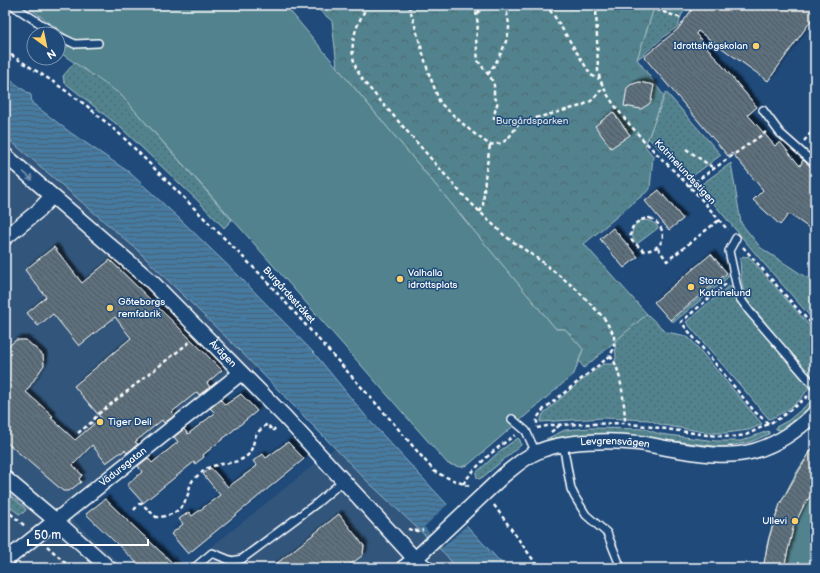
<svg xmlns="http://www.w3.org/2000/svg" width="820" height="573" viewBox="0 0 820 573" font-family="'Balsamiq Sans',sans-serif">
	<defs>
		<pattern id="green-dots" width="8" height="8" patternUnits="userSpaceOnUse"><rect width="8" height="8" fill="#51828d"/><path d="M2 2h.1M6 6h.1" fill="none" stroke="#4f6a70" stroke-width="1.8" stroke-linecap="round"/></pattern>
		<pattern id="forest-crowns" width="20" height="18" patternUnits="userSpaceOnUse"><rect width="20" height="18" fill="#51828d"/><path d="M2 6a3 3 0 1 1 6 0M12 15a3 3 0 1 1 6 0" fill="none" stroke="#4f6a70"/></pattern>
		<pattern id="water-rules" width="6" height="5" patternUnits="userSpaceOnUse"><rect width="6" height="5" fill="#447aa1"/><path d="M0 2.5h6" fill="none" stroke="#486376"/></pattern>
		<pattern id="building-back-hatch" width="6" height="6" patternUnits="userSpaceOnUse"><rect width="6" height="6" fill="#5c6f7d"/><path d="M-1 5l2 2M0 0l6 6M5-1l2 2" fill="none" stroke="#52585d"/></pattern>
		<filter id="shadow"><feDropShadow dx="3.5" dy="-3.5" stdDeviation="1" flood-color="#0009"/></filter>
	</defs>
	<rect width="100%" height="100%" fill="#1f4a7a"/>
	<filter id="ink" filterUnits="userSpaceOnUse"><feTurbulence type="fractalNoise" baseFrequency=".025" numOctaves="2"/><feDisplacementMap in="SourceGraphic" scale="8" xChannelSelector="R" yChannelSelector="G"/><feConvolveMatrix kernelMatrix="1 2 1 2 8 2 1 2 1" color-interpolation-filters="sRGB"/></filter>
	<g filter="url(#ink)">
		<path fill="#31557b" d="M5 136 135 248 256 368 71 518 125 568H5Z
			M335 448 367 481 446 555 456 568H185Z"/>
		<path fill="url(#green-dots)" stroke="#a8c0c6" d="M655 5H688L681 16 678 27C662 36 652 50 637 59Z
			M76 61 120 94 232 220 224 228 198 201 120 127 64 82 63 76Z
			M666 92 721 155 690 178 648 138Z
			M731 163 741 223 761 248 815 283V322L760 259 699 186Z
			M642 220C649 220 655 222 658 228L637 244C629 235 631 225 642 220Z
			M743 256 745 257 748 256 815 332 814 376 810 375 805 371 747 300C741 287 741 274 740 259Z
			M728 274V277L724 281 675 321H671Z
			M730 285 746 312 809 386C804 400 783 414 769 419L686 322Z
			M647 314 666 332 682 335 689 338 693 342 762 424 749 430 726 433H711L662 425 649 420 603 418 540 422 543 414 570 390 603 364H613L616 358 615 341Z
			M810 402 811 406 797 418 780 430 776 429V427L789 420Z
			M590 428 645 429 660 434 716 441H741L768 431 769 432V434L750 442 723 447 632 436 585 435 546 439 565 430Z
			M518 438 520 440 521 445 483 477 479 479 477 478 476 473 501 450Z
			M5 491 24 507 26 510 23 513 19 514 5 503Z"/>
		<path fill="url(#forest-crowns)" stroke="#a8c0c6" d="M313 5H655L637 59 664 96 645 146 653 156 650 189 584 244 647 314 584 368 579 361 583 349 565 329H556L337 67 332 21Z"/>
		<path fill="#51828d" stroke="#a8c0c6" d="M25 5H285L556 329H565L583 349 574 374 468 465 460 467 448 464 242 230 120 94 62 54 72 39Z
			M815 447V568H764C765 558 766 547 769 537 776 510 796 467 815 447Z"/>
		<path fill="url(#water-rules)" stroke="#8fafc7" d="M5 76 31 95 32 103 71 133 129 172 182 221 243 280 315 354 369 420 506 568H456L446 555 367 481 242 353 135 248 5 136Z"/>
		<path fill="#1f4a7a" d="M449 503 468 524 443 547 424 527Z"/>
		<path fill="url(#building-back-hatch)" stroke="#fff" filter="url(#shadow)" d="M695 5H815V15L768 81 698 31 696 34 757 107 748 115 775 146 780 142 800 166 803 160 812 168 815 169V232L789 214 780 225 753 200 763 190 732 153 728 156 644 57 678 29Z
			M639 82 654 85 651 101 649 104 641 109 624 106 627 88 630 85Z
			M613 112 630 135 611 148 595 126Z
			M659 190 683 219 669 230 645 201Z
			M613 228 638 257 624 268 600 239Z
			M54 247 82 283 110 260 222 370 207 383 210 387 199 395 197 392 172 412 174 416 164 423 162 420 135 442 138 444 127 453 125 450 121 453V452L106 463 92 445 73 465 82 475 79 479 81 482 69 491H63L5 441V349L16 340H26L43 355 44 365 26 392 53 416 51 418 75 440 101 418 74 386 131 338 115 317 79 346 53 314 38 326 27 313 46 297 25 270Z
			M711 254 727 273 670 320 654 302Z
			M241 394 257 411 203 455 204 457 195 464 194 462 143 503 127 485 142 472 138 466 148 458 152 463 178 442 174 437 184 429 188 434 215 413 210 408 221 400 225 405Z
			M288 442 304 459 188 554 171 534 183 524 179 519 189 512 192 516 220 495 203 474 211 468 228 487 257 466 253 461 263 454 266 458Z
			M815 444V489L804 505 793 528 784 568H763L769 538 780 504 797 474Z
			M105 499 144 536 178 568H142L86 514Z
			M339 514 364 546 363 555 346 568H271Z"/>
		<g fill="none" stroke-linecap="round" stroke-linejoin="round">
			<defs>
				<path id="lane" d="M12 5 56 34
					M58 36 75 44 98 43
					M763 110 780 133 815 164
					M736 238 729 251 739 297 750 312 815 387
					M512 419 526 431 536 453
					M563 444 571 489 575 497 586 515 607 533 621 568
					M194 568 212 553 232 561 242 559 317 503 344 480"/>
				<g id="street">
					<path id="s1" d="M5 155 151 281 286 418 415 559 426 568"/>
					<path d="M5 238 38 211 52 196"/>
					<path d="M5 478 55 520 109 568"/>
					<path id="s2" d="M5 561 241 373"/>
					<path id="s3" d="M403 568 415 559 504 475C514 467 525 457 537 452 564 440 610 440 639 443 652 445 665 448 678 450 703 454 729 458 754 451 778 444 797 431 815 413"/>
				</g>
			</defs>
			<use href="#lane" stroke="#fff" stroke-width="10"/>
			<use href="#street" stroke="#fff" stroke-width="17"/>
			<path stroke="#fff" stroke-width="2.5" stroke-dasharray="4 3" stroke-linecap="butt" d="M368 5C357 23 348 44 355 65 357 71 361 77 364 82L461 193 480 212 505 236 541 261 575 288 604 318 614 335V348L610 356 544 409 537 418V427
				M409 5 428 71 440 103 472 132 490 145C494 144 500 144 503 142 511 138 514 128 521 122L581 106 591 101 603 88
				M475 5 478 25 476 39 478 61 491 78 494 85V98L498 101 494 115V121L500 123 521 122
				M545 5 553 14 591 75 599 79
				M596 5 598 71C604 107 664 160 690 187 703 200 715 216 728 230
				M643 5 681 18
				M477 13 487 5
				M5 51 52 81 87 106 123 137 261 275 389 418 434 471C446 478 459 482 471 487
				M488 74C497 62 508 43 509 27 509 20 506 12 506 5
				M804 141 815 128
				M686 149 715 169
				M689 186 766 132
				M480 212 483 206 485 178 490 145
				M650 218C668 227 668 249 644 251L632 241C627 228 637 219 650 218Z
				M743 247 800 312 815 327
				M658 248 667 261 719 220
				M726 284 681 322 755 412 769 424
				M610 356C621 365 625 409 625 423
				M537 428 552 425 625 423 707 435 732 437 746 435 780 418 808 396
				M551 432 560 425
				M78 433 92 422 97 415 191 341
				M463 484C477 464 495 449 515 435
				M494 505 539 568
				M5 509 25 526
				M134 510 139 504H142L156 517C172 517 183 510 188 494 189 490 190 484 193 480 197 476 205 469 210 467 223 462 237 465 248 455 253 449 253 442 256 435 258 431 263 428 267 424L273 431 275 428
				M408 529 417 531 423 530
				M47 546 71 568"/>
			<use href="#lane" stroke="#1f4a7a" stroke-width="7"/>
			<use href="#street" stroke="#1f4a7a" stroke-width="14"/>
		</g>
		<defs><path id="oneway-shaft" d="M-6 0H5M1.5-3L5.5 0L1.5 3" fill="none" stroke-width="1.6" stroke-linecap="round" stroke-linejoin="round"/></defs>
		<use stroke="#7992af" href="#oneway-shaft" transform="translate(28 176) rotate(41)"/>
	</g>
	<g fill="#ffd166" stroke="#1f4a7a" stroke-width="1.5">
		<circle cx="756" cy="46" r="4"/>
		<circle cx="400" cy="279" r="4"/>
		<circle cx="691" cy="287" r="4"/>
		<circle cx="110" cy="308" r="4"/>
		<circle cx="100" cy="422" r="4"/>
		<circle cx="795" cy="521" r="4"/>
	</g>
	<g text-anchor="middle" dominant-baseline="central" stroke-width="3" stroke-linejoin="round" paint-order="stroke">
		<g font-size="10" fill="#fff" stroke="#1f4a7a" text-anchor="start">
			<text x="748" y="46" text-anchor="end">Idrottshögskolan</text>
			<text x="408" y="273">Valhalla<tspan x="408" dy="12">idrottsplats</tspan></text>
			<text x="699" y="281">Stora<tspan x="699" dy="12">Katrinelund</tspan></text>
			<text x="118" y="302">Göteborgs<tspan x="118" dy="12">remfabrik</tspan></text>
			<text x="108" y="422">Tiger Deli</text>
			<text x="787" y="521" text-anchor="end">Ullevi</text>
		</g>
		<g font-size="10" fill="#d4e0e2" stroke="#1f4a7a">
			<text x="532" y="121">Burgårdsparken</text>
		</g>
		<g font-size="10" fill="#fff" stroke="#1f4a7a">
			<text transform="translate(685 172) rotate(47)">Katrinelundsstigen</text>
			<text transform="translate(289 295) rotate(48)">Burgårdsstråket</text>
			<text stroke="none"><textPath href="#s1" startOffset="295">Åvägen</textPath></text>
			<text stroke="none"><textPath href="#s3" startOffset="257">Levgrensvägen</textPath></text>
			<text stroke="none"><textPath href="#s2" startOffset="151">Vädursgatan</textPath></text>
		</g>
	</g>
	<rect width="820" height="573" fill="none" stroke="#1f4a7a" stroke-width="20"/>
	<rect x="10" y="10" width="800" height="553" fill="none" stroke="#fff" stroke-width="1.5" filter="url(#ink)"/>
	<g transform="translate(46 46) rotate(147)"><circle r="19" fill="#1f4a7a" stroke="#7992af"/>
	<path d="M0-3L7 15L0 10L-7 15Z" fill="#ffd166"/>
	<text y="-6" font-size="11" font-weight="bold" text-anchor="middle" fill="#ffffff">N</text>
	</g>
	<path d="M28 539v6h120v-6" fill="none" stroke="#ffffff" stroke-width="2"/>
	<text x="34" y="539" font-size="12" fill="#ffffff" stroke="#1f4a7a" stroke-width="3" paint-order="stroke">50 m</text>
</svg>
